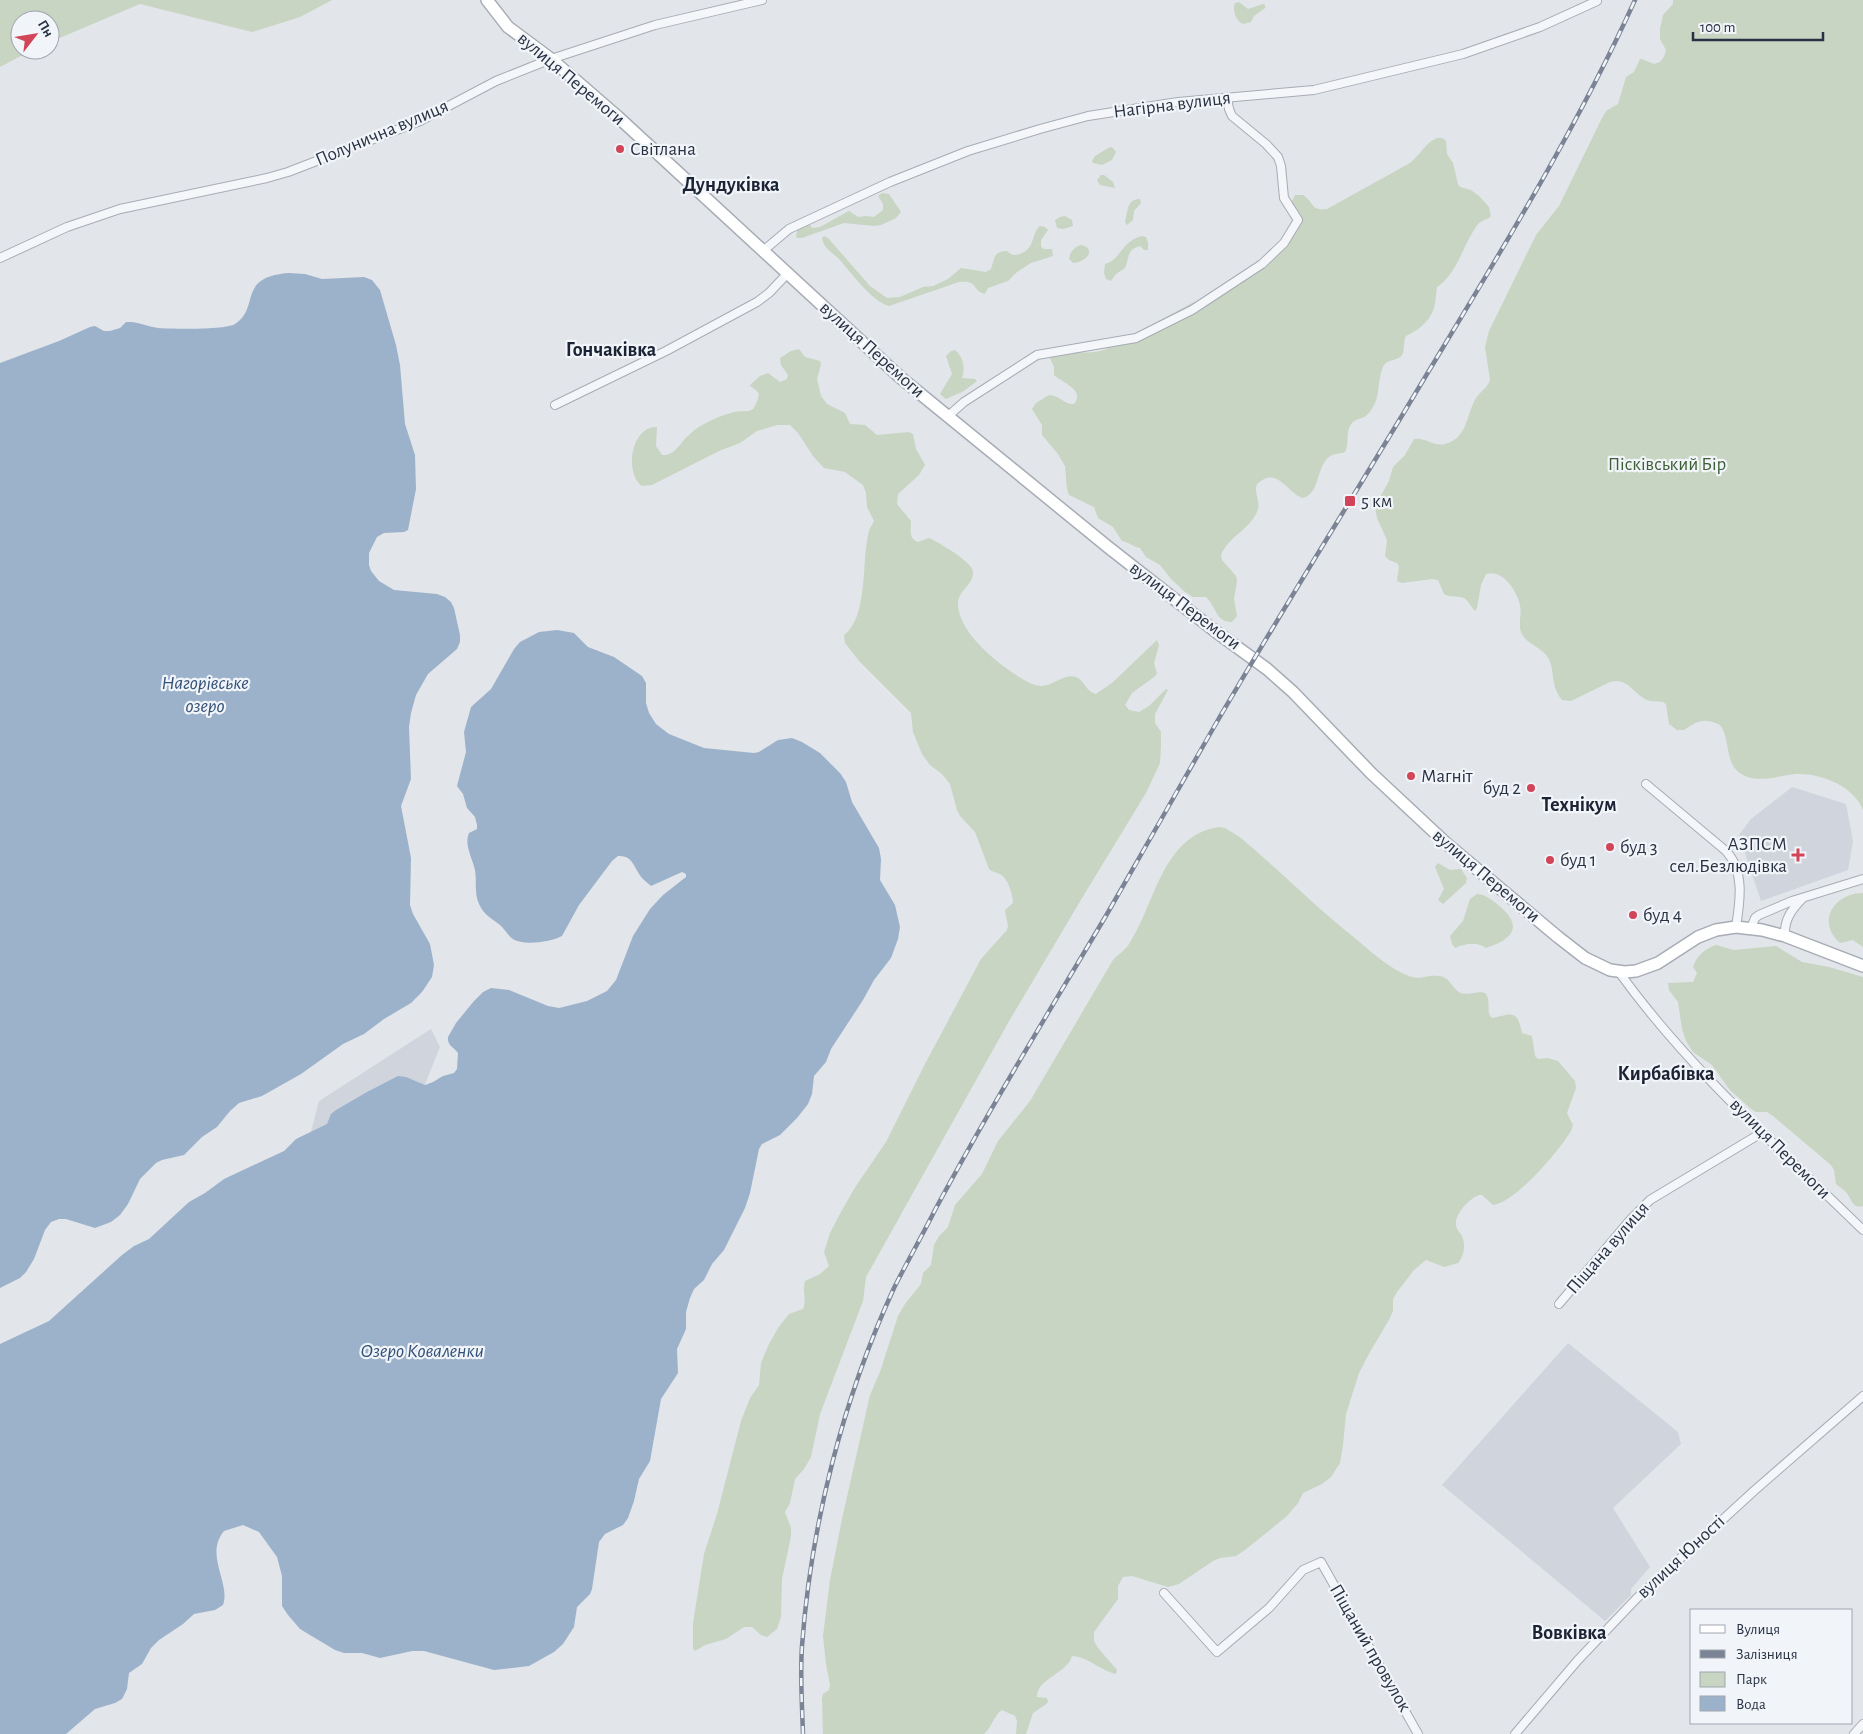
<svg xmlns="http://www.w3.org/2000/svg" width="1863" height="1734" viewBox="0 0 1863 1734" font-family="'Alegreya Sans',sans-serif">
	<rect width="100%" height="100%" fill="#e2e5ea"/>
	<path fill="#d0d4dc" d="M1792 787 1846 804 1853 841 1848 870 1761 901 1739 835 1751 819Z
		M431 1029 440 1047 401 1144 310 1135 319 1101Z
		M1568 1343 1678 1432 1681 1444 1613 1508 1650 1567 1631 1589V1595L1605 1621 1442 1485Z"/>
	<path fill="#c7d5c2" d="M0 0H332L300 17 252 32 140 4 50 42V20H20V50H32L0 67Z
		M1673 0H1863V810C1854 786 1821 773 1796 774 1779 775 1756 785 1740 773 1724 762 1731 739 1720 725 1704 717 1697 721 1684 730H1677L1669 724 1666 704 1663 702C1658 701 1652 702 1647 700 1633 694 1628 677 1610 682L1571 701 1562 700C1550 685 1555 672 1549 659 1543 647 1526 645 1521 632 1518 624 1522 614 1520 605 1517 591 1503 569 1486 574L1481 585 1477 608 1475 611C1471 607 1469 601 1464 598 1457 595 1450 598 1444 594L1438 580 1432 579 1402 583 1397 581 1399 566 1397 563 1389 560 1385 556 1387 540 1377 518 1375 506 1389 481 1393 467 1405 455 1414 439C1425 437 1434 447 1445 444 1468 438 1466 415 1476 398 1480 392 1488 387 1490 380L1485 347 1489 331 1536 235 1559 206 1602 118 1606 111 1618 104 1626 77 1634 72 1640 59H1642L1654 64 1660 62 1664 57 1666 50 1660 39V29L1663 15 1673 4Z
		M1239 2 1248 9 1263 4 1265 5V8L1254 16 1251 22 1243 24C1236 21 1232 10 1235 3Z
		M1437 138H1442L1446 141 1447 154 1453 163 1458 184 1460 187 1471 190 1479 196 1489 207 1491 216C1487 220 1482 220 1478 224 1463 244 1458 273 1437 287 1436 292 1436 298 1435 303 1433 319 1419 330 1406 336 1403 342 1405 350 1402 355 1397 362 1387 358 1383 367 1376 383 1382 399 1368 414 1364 419 1356 418 1352 423 1345 430 1350 443 1345 452 1340 454 1334 453 1329 457 1316 467 1320 495 1302 498 1285 490 1277 466 1257 484 1253 494 1262 502 1257 512 1249 530 1228 537 1221 555L1222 560 1236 576 1237 581 1234 599 1237 616 1232 622C1215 622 1217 607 1206 597H1193L1185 592 1171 579 1160 565 1146 557 1140 548C1133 547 1129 542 1122 541L1113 527 1098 518 1094 507 1069 495 1067 489 1065 466 1058 454 1042 435V425L1032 409 1036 403 1049 395C1059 395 1065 405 1074 404 1086 390 1061 382 1054 375V367L1050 358C1063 350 1088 355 1104 350L1192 303 1233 288 1297 228 1292 201 1295 195H1303C1315 203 1310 211 1327 209L1410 163C1420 155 1426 142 1437 138Z
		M1110 147 1113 148 1116 152 1112 160 1102 165 1093 163 1092 161 1095 156Z
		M1101 175H1104L1113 182 1115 188 1100 185 1097 180Z
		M882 193 889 194 901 212 896 218 881 225 874 226 844 223 802 238H797L796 236 798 228 808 224 813 228 820 227 849 211 858 217 866 216 874 217 883 210V204L878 196Z
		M1138 199H1140L1141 203 1134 211 1133 220 1127 225 1125 222C1128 213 1126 201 1138 199Z
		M1065 216 1072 220 1073 226 1063 229 1057 228 1055 220 1060 217Z
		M1040 226 1045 227 1048 230 1041 240V247L1044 249H1052L1053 256 1031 263 1017 272 1008 281 988 288 985 294C971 290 979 280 959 282L889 306C871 301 851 272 839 259 833 253 823 248 822 238L824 236 828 238 870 286 887 298 900 297 923 287 933 286 948 279 961 268 986 272 991 269C995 259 992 252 1007 251 1012 256 1015 256 1022 253 1035 248 1031 234 1040 226Z
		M1142 236 1146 237 1148 243V250H1144L1140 246C1126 250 1130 257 1125 268L1116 274 1111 281 1106 279 1104 273 1105 264C1121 260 1121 241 1142 236Z
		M1081 245C1098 249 1085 263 1073 263L1069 259C1070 252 1074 247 1081 245Z
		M799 349 805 357 820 361 821 364 817 379 821 396 827 404 845 413 850 424 865 425 877 435 909 432 913 434 916 449 925 465 919 475 898 494 897 504 911 521C911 529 908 539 918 542L929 538C938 542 973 562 973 572 974 583 959 591 958 602 956 634 1007 672 1032 684 1050 692 1062 672 1076 677 1085 681 1086 692 1096 694L1112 683 1157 640 1159 645 1154 663 1157 674 1154 677 1132 693 1125 705 1129 710 1139 712 1149 706 1166 689 1168 690 1155 714V723L1161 732V747L1160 763 1146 793 1082 898 1008 1023 866 1277 863 1301 820 1414 811 1457 804 1469 795 1479 790 1503 785 1512 791 1528V1536L782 1579 781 1617 777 1629 767 1637 761 1635 752 1627H744L726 1639 705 1645 695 1651 693 1649V1623L704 1554 717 1514 741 1421 750 1398 759 1385 761 1363 768 1346 778 1328 789 1314 803 1309C807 1300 802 1291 805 1281L820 1274 829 1266 824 1252 830 1233 841 1212 854 1189 886 1142 925 1064 981 959 1007 930 1008 926 1005 910 1013 903C1013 895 1008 878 1000 874 995 872 992 872 989 869L975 832 960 816 957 810 950 784 942 774 930 765 922 754 913 732 911 713 859 661 845 643 844 635C869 617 861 559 869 531 870 527 873 524 874 521L867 507 866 493 863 485 845 472 824 468 813 456 798 433 790 425H777L757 431 740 443 719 451 652 485 642 486C624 473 631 426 657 427L656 446 662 455C676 456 680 442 689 435 700 424 719 416 734 412 740 410 748 413 753 409 756 405 758 399 759 394L756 390 750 386 751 384 760 376 768 373 780 382 787 379 788 375 781 365 780 358 791 351Z
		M955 350C964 358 965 368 962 378L975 379 977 381 964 391 946 399 940 394 952 374 946 356 951 351Z
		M1219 827 1225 828 1241 838C1280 871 1316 907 1356 939 1370 951 1386 965 1402 973 1423 983 1422 974 1439 976 1450 977 1451 987 1459 992 1467 997 1477 990 1485 993 1492 1001 1485 1012 1492 1018 1510 1015 1517 1007 1522 1033L1532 1036 1535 1056 1538 1059 1548 1058 1558 1061 1575 1081 1576 1088 1567 1113 1573 1125 1571 1131C1559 1151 1515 1203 1493 1205L1482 1195H1479C1469 1199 1454 1214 1456 1226 1457 1230 1460 1233 1462 1236 1466 1245 1464 1256 1458 1263L1444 1267 1426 1260 1414 1270 1397 1292 1393 1299V1311L1390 1318 1370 1352 1359 1373 1346 1414 1343 1445 1340 1463 1331 1477 1322 1484 1303 1493 1298 1503 1287 1516 1245 1550 1236 1556 1220 1558 1213 1561 1179 1584 1168 1587 1132 1576 1123 1577 1118 1586V1599L1094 1632V1641L1098 1648 1117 1670 1116 1674C1101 1671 1087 1656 1072 1656 1067 1674 1037 1678 1037 1697L1047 1698 1048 1702 1045 1705 1033 1713 1026 1734H1016L1017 1721 1015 1716 1002 1710C994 1715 992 1727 984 1734H823L822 1699 823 1694 829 1690 830 1685 826 1664 823 1636 830 1580 842 1519 870 1395 880 1372 898 1316 905 1304 921 1284 923 1273 931 1265 934 1245 939 1236 948 1227 955 1205 982 1174 998 1141 1030 1101 1113 960C1118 954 1125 951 1129 944 1155 905 1162 835 1219 827Z
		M1438 863 1450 870 1461 869 1467 878 1466 883 1443 904 1438 900 1444 889 1435 867Z
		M1863 893V947L1853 940 1840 943C1816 922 1834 893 1863 893Z
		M1477 894C1485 894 1492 900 1498 905 1523 925 1515 939 1486 948 1476 941 1465 944 1455 948L1452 944 1450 936 1463 921 1470 899Z
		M1716 945 1734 950 1776 946 1802 962 1829 967 1863 977V1206C1852 1209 1852 1199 1846 1192 1843 1189 1839 1187 1836 1184L1834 1170 1831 1165 1773 1116 1767 1112H1756L1751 1109 1729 1089 1712 1065 1693 1052 1686 1041 1682 1029 1678 1002 1669 990 1668 983 1693 982 1697 973 1693 967C1697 955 1705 949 1716 945Z"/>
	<path fill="#9cb2cb" d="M289 273 305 274 322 279 364 277 372 280 380 290 396 345 400 365 405 424 415 455 416 489 408 530 404 532 384 533 377 537 369 553V565L371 571 379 581 394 590 437 594 445 597 451 602 454 608 460 635V642L457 649 428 674 416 695 411 713 409 727 411 779 401 806 411 858 410 905 413 914 430 944 434 965 432 977 422 992 411 1003 384 1019 364 1034 343 1044 301 1074 262 1096 239 1103 230 1111 217 1127 202 1137 184 1155 162 1160 156 1163 140 1179 128 1204 120 1215 111 1222 95 1228 66 1219H59L51 1222 45 1230 34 1259 26 1272 20 1278 0 1288V363L59 341 90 327 95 326 104 331H110L120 328 126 322H132C141 323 149 327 158 328 171 329 226 330 235 324 261 307 236 277 289 273Z
		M557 630 574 633 588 647 614 657 642 676 646 683V703L649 713 656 724 669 734 704 748 754 753 759 752 778 740 792 738 802 742 820 753 840 773 846 782 852 802 879 848 881 859 880 880 895 905 900 927 898 939 891 958 874 980 863 1000 831 1049 826 1062 814 1076 812 1094 808 1104 797 1118 780 1135 762 1144 759 1149 750 1193 745 1208 724 1250 712 1264 704 1280 694 1289 690 1298 686 1312V1329L677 1349 678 1373 661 1399 650 1461 639 1479 634 1501 628 1518 623 1525 605 1534 599 1542 592 1589 590 1594 577 1607 574 1627 563 1644 554 1652 529 1666 494 1670 424 1651H412L380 1658 362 1653H344L335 1650 300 1629 288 1615 282 1606V1576L277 1557 259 1532 243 1525 224 1531C204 1555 231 1583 223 1605L215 1610 194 1614 183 1624 159 1640 151 1648 142 1664 129 1673 127 1689 122 1699 115 1703 95 1709 66 1734H0V1344L49 1321 122 1255 134 1246 149 1239 189 1202 205 1193 224 1179 284 1151 296 1139 327 1124 331 1114 336 1110 367 1092 398 1076 406 1077 425 1085 433 1082 443 1076 454 1073 457 1069 458 1053C454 1047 447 1046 448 1037L456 1023 474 1001 483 992 491 988 509 990 548 1006 559 1008 587 1001 607 991 616 980 633 936 650 909 663 895 686 877V874L682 872 651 886C647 882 642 879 639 874 633 864 631 855 618 856L612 861 579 905 562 936C551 942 524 946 513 939 508 936 505 929 500 925 491 918 484 915 479 904 474 893 477 881 475 870 472 857 464 845 469 833L477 829V825L475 817 467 808 463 794 457 786 466 752 464 732 471 707 491 689 514 649 520 642 539 632Z"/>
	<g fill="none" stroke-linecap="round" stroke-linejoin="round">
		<defs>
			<path id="street" d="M763 251 789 229 890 182 968 151 1040 129 1088 116 1178 102 1314 90 1463 54 1540 27 1597 1 1596 0
				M0 258 67 227 120 209 267 178 288 172 420 121 496 81 551 59 655 25 762 0
				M555 405 666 351 757 302 769 293 788 273
				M947 417 964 402 1037 355 1136 338 1192 310 1262 264 1284 243 1298 220 1284 198 1281 166 1278 157 1266 144 1232 116 1229 109 1227 98
				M1646 784 1726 851C1745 871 1740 902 1736 927
				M1751 928 1755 918 1759 915 1792 901 1863 879
				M1785 936C1784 919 1792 909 1803 898
				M1619 972C1688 1068 1779 1148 1863 1230
				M1559 1304 1631 1219 1650 1200 1763 1132
				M1164 1593 1217 1652 1269 1608 1303 1570 1321 1562 1418 1734
				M1515 1734 1578 1660 1637 1598 1755 1490 1863 1396
				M1854 1734 1863 1724"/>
			<path id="secondary" d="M487 0 508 27 551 59 618 117 901 378 1108 547 1215 631 1267 669 1293 692 1371 773 1447 844 1558 937 1585 958 1610 970 1625 972 1636 971 1658 963 1698 937 1716 930 1736 927 1762 930 1785 936 1863 966"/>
		</defs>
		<use href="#street" stroke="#a7acb5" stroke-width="10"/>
		<use href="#secondary" stroke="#a7acb5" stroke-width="14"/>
		<use href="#street" stroke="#f4f6f9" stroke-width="8"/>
		<use href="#secondary" stroke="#fff" stroke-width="11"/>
		<defs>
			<path id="rail" d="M803 1734C802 1705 800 1675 802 1646 811 1524 843 1399 894 1288 907 1262 922 1236 935 1210 989 1109 1049 1012 1107 914 1143 852 1178 789 1214 727 1276 620 1342 515 1406 409 1486 275 1570 143 1635 0"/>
		</defs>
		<use href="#rail" stroke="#7a8495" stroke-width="4.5"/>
		<use href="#rail" stroke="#f1f4f8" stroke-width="2.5" stroke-dasharray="8" stroke-linecap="butt"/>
	</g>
	<g fill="#d24457" stroke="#f1f4f8" stroke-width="2">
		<circle cx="620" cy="149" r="5"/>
		<rect x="1344" y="495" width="12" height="12" rx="2.5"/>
		<circle cx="1411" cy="776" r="5"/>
		<circle cx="1531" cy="788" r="5"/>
		<circle cx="1610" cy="847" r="5"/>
		<path d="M1795.5 847.5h5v5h5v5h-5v5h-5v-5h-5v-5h5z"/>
		<circle cx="1550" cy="860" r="5"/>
		<circle cx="1633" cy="915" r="5"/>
	</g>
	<g text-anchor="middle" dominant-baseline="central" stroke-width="4.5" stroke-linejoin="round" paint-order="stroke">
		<g font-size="19" fill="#293243" stroke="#f1f4f8">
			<text transform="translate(571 79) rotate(40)">вулиця Перемоги</text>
			<text transform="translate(1172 105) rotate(-7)">Нагірна вулиця</text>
			<text transform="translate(382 133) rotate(-23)">Полунична вулиця</text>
			<text transform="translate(872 350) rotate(42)">вулиця Перемоги</text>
			<text transform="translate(1185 606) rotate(37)">вулиця Перемоги</text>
			<text transform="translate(1486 876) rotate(40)">вулиця Перемоги</text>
			<text transform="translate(1780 1149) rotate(45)">вулиця Перемоги</text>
			<text transform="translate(1608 1248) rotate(-49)">Піщана вулиця</text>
			<text transform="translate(1681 1557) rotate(-43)">вулиця Юності</text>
			<text transform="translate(1370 1648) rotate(60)">Піщаний провулок</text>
		</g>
		<g font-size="19" fill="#293243" stroke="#f1f4f8" text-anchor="start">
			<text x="630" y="149">Світлана</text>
			<text x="1361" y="501">5 км</text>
			<text x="1421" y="776">Магніт</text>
			<text x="1521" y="788" text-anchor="end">буд 2</text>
			<text x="1787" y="844" text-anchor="end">АЗПСМ<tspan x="1787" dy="22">сел.Безлюдівка</tspan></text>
			<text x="1620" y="847">буд 3</text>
			<text x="1560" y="860">буд 1</text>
			<text x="1643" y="915">буд 4</text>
		</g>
		<g font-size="19" fill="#3d5f36" stroke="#f1f4f8">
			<text x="1667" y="464">Пісківський Бір</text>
		</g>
		<g font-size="20" font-weight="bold" fill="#1b2334" stroke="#f1f4f8">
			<text x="731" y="185">Дундуківка</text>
			<text x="611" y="350">Гончаківка</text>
			<text x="1579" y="805">Технікум</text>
			<text x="1666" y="1074">Кирбабівка</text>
			<text x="1569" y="1633">Вовківка</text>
		</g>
		<g font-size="20" font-style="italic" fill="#325078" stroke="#f1f4f8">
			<text x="205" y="683">Нагорівське<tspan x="205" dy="23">озеро</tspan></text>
			<text x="422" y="1351">Озеро Коваленки</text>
		</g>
	</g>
	<rect x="1690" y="1609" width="162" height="115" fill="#f1f4f8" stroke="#a1a6b0"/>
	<rect x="1700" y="1625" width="25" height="8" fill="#ffffff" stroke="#a1a6b0"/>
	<text x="1736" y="1634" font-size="15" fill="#293243">Вулиця</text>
	<rect x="1700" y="1650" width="25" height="8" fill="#7a8495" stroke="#a1a6b0"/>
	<text x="1736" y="1659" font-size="15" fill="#293243">Залізниця</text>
	<rect x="1700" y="1672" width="25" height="15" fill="#c7d5c2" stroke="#a1a6b0"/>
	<text x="1736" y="1684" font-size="15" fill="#293243">Парк</text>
	<rect x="1700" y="1696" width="25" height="15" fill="#9cb2cb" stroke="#a1a6b0"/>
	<text x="1736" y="1709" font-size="15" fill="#293243">Вода</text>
	<g transform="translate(35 35) rotate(59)"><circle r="24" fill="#f1f4f8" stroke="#a1a6b0"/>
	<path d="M0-4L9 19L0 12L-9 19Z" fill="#d24457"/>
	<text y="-8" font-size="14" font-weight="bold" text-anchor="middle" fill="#293243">Пн</text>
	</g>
	<path d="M1693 32v8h130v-8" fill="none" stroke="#293243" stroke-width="2.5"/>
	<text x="1700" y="32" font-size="15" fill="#293243" stroke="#f1f4f8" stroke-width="4" paint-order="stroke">100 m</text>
</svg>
